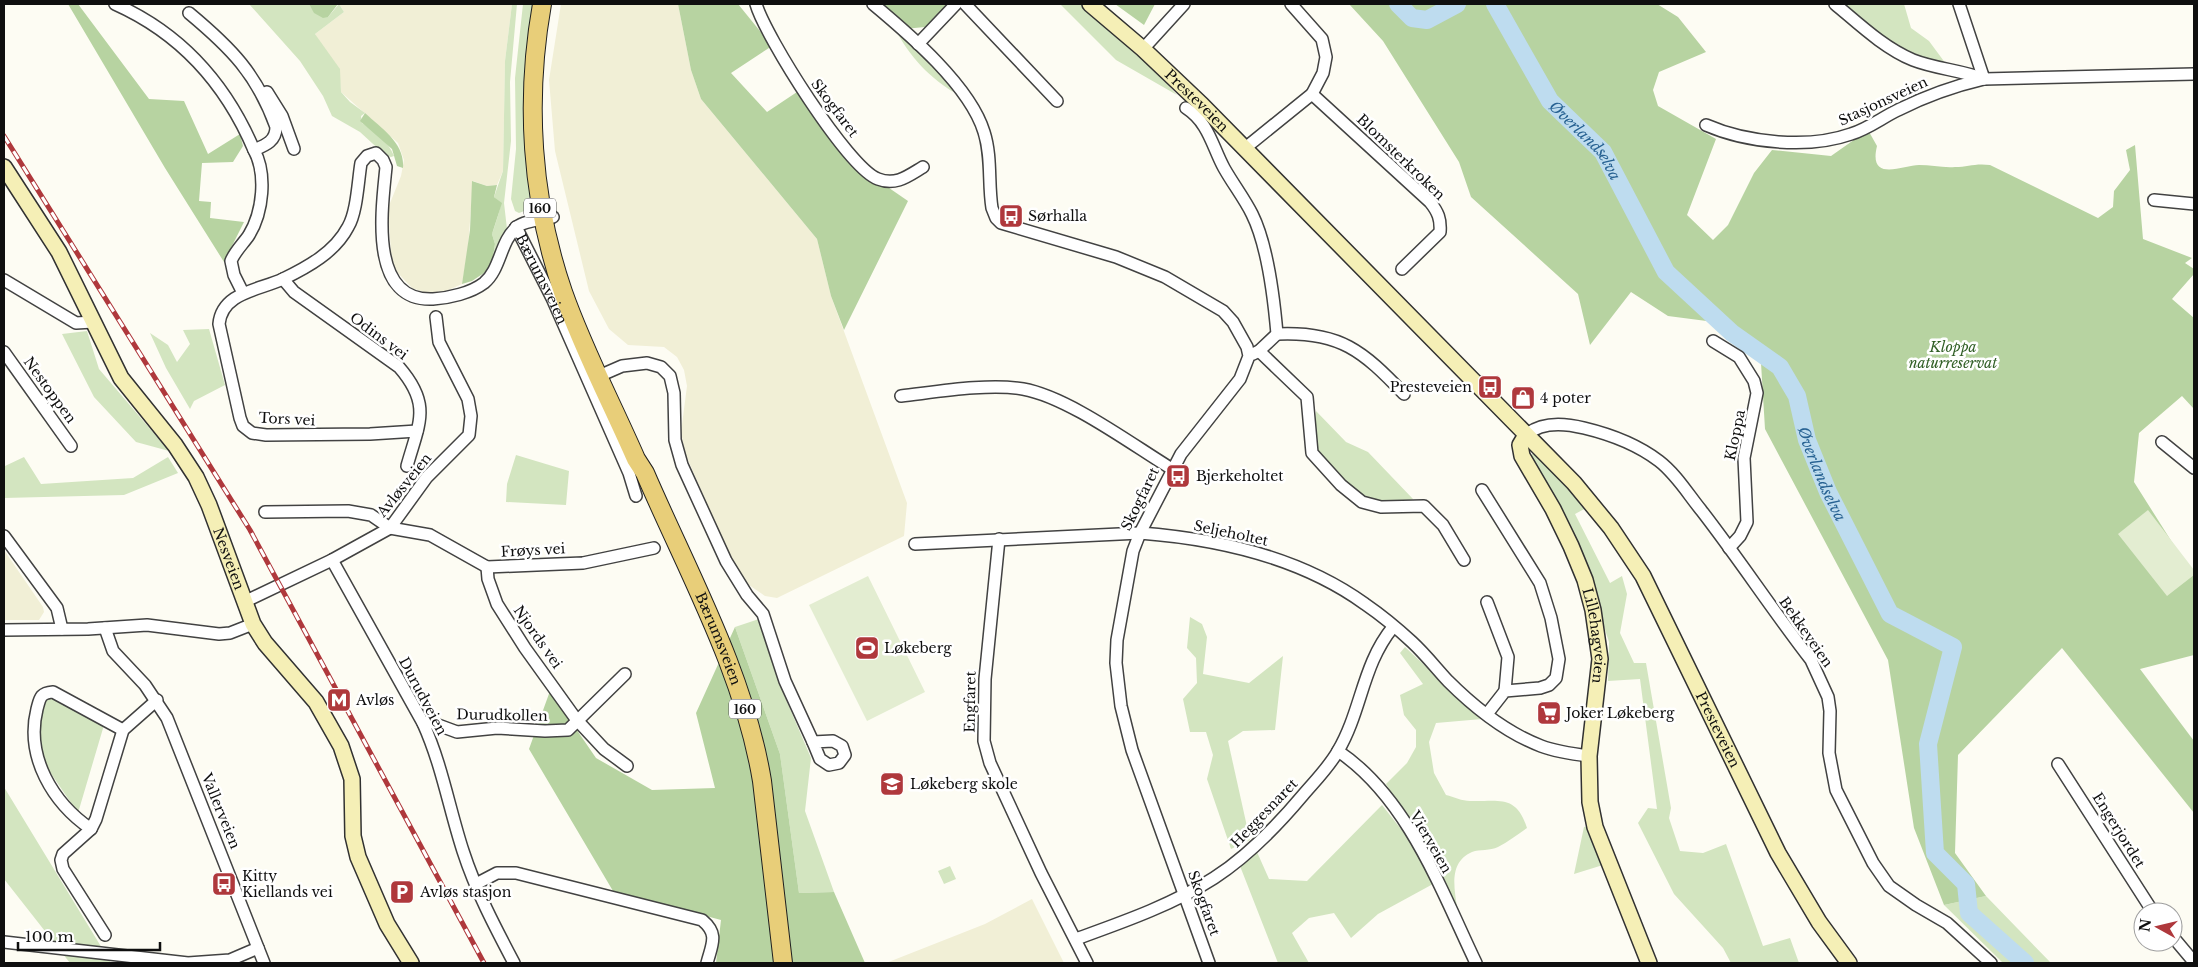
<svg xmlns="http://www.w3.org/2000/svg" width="2198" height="967" viewBox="0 0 2198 967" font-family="'Libre Baskerville',serif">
	<rect width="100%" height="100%" fill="#fdfcf3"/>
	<path fill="#f1efd6" d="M339 4H512L505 61 503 171 497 185 487 186 473 181 468 248 462 284 446 291 426 293 412 288 395 270 391 252 388 208 401 176 404 160 398 143 341 92 340 81 315 34 344 12Z
		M561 4H678L691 70 701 99 817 239 831 296 907 503 904 536 777 598 765 596 749 585 733 564 685 453 681 432 687 386 684 370 677 357 664 347 628 345 609 329 589 291 555 151 549 80Z
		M4 550 43 607 44 612 39 620H4Z
		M1032 899 1064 963H886L985 924Z"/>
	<path fill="#d3e5c0" d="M249 4H309L315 13 328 17 339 4 344 12 315 34 340 69 341 92 350 102 365 113 361 116 362 123C374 131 389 142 394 156L391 157 385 155 360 132 332 116 323 96 300 61Z
		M512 4H517L510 82 511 141 504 203 507 229 492 263 495 244 492 234C494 229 501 207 501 203L494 197 503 171 505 61Z
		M523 4H536L533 199 527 210 519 213 515 211 511 199 516 149 515 78Z
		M1060 4H1083L1131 44 1177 95 1116 60Z
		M1844 4H1904L1911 28 1929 41 1946 64 1917 56 1897 47Z
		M892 23 944 75 953 92C925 74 907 53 892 23Z
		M209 329 225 385 194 401 190 409 166 368 150 333 168 345 177 362 190 344 183 330Z
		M87 331 99 369 169 451 136 442 94 397 62 334Z
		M1316 411 1346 442 1368 452 1413 499C1403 502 1390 506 1379 503 1362 498 1324 467 1317 450 1312 437 1315 424 1316 411Z
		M1532 454H1538L1588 507 1575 514 1610 583 1622 576 1627 594 1620 633 1634 663H1646L1671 808 1669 818 1680 851 1703 853 1726 844 1763 946 1790 938 1799 963H1731L1723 948 1674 894 1638 823 1648 808 1657 809 1640 679 1608 681 1609 642 1573 531 1556 498 1531 460Z
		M516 455 569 471 566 505 506 502 507 484Z
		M24 457 41 484 133 478 168 457 178 473 124 495 4 498 5 466Z
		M1190 617 1202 624 1207 637 1203 674 1249 683 1283 656 1275 730 1243 731 1228 741 1250 840 1231 849 1207 779 1213 755 1206 732H1190L1183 699 1197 683 1196 658 1187 648Z
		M759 619 779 683 811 758 805 811 834 892 799 893 780 754 735 627Z
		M1405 647 1482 719 1436 723 1429 742 1434 773 1446 795C1454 797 1462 801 1470 801 1499 802 1516 794 1527 828 1518 834 1508 842 1498 847 1490 851 1480 849 1472 852 1449 862 1454 887 1457 907L1437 865 1386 784 1407 763 1416 747V730L1404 715 1400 695 1423 684 1400 653Z
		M49 697 58 698 104 725 78 813 43 762 38 721 43 702Z
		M4 787 111 963H70L4 879Z
		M1382 805 1408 838 1433 884 1378 914 1351 938 1334 913 1309 918 1292 933 1309 963H1278L1240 866 1257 852 1269 879 1307 881Z
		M1590 826 1603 865 1574 874 1584 827Z
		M950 866 956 879 944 884 938 871Z
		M1986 896 2051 963H2003L1944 905Z"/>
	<path fill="#b7d3a1" d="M68 4H78L149 99 184 101 208 154 240 134 243 146 233 162 202 163 199 201 211 202 210 218 244 222 224 262 165 168Z
		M309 4H338L328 17 323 18 314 13Z
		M678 4H738L772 46 731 73 767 112 800 90 876 179 908 201 844 330 831 296 817 239 701 99 691 70Z
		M873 4H947L925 27 904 29Z
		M1115 4H1155L1144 25Z
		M1349 4H1657L1678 17 1706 52 1659 72 1653 90 1658 106 1716 139 1687 215 1713 240 1728 225 1754 173 1772 150 1831 156 1868 130 1877 146C1868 183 1903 165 1919 165 1931 165 1943 168 1955 167 1968 167 1975 163 1990 165L2098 218 2113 207 2114 191 2130 170 2126 150 2135 145 2143 239 2192 258 2185 263 2194 269V274L2172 299 2194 318V409L2182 396 2139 433 2134 482 2194 577V655L2140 669 2194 741V813L2062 648 1958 755 1955 853 1986 896 1944 905 1914 828 1888 660 1765 429 1761 363 1722 323 1668 316 1631 292 1590 345 1578 294 1471 197 1459 162 1383 41Z
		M365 113C382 129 405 143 403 168L397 166 392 149 360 121Z
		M472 181 487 186 497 185 494 197 502 203 492 234 495 244 492 263 484 273 472 281 462 284 470 230Z
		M735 627 780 754 799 893 834 892 865 963H716L721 920 613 891 529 749 550 691 596 758 652 790 715 788 696 713Z"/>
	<path fill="#e3edd1" d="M2148 510 2194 570V575L2167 596 2118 534Z
		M868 576 925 692 867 721 809 605Z"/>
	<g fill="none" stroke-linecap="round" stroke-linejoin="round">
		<g stroke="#bedcef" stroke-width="18">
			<path d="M1398 4 1412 18 1427 20 1457 4"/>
			<path id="s1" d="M1495 4 1550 101 1603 152 1666 272 1732 333 1780 367 1797 396 1807 440 1828 492 1890 614 1953 647 1928 744 1935 853 1966 884 1969 913 2025 963"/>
		</g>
		<defs>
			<g id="street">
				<path d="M115 4C180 33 226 84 254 150 266 145 276 141 276 127 257 74 231 48 189 13"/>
				<path d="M756 4C765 36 848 168 878 179 896 186 908 176 923 167"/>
				<path d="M873 4C909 34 970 86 984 132 992 157 988 183 992 208L996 218 1001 223 1116 257 1165 277 1223 311 1233 322 1247 347 1249 356 1240 379 1181 454 1140 533 1133 551 1117 640 1116 663 1121 706 1132 750 1209 963"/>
				<path d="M965 4 1057 101"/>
				<path d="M1835 4C1859 24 1884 48 1913 60 1936 69 1961 70 1984 79"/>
				<path d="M1959 4 1984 79 2194 74"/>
				<path d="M918 44 956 4"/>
				<path d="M1143 49 1184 4"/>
				<path d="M267 92 282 116 294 149"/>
				<path d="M1312 94 1430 202C1438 212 1441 219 1440 232L1402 269"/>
				<path d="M1186 108C1209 123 1212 146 1224 168 1233 184 1244 198 1252 214 1268 246 1274 299 1277 334L1259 351 1253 354"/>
				<path d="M1706 125C1747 143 1809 149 1851 134 1868 129 1883 117 1898 110 1926 96 1954 86 1984 79"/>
				<path d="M1244 149 1312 94 1323 73 1326 57 1322 39 1291 4"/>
				<path d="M2154 200 2194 204"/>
				<path id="s2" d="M516 227 552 298 629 473 636 496"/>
				<path d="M283 279 294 292 399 367C432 405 419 423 407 466"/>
				<path d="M4 280 76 323 93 322"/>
				<path d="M243 293 234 275 231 261C235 251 243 244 249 235 263 212 267 174 254 150"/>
				<path d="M1277 334C1340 331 1363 351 1404 394"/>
				<path d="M1713 341 1739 357 1754 381 1757 393 1744 458 1747 522 1740 536 1729 548"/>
				<path d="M1259 351 1307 397 1312 453 1341 485 1362 502 1381 507 1424 506 1443 525 1464 560"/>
				<path d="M4 352 71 446"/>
				<path d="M599 376 622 366 647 363 661 367 670 376 674 393 675 440 682 465 726 561 747 595 763 614 785 681 813 742"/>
				<path d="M901 396C936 392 988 383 1023 389 1068 397 1131 444 1172 469"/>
				<path d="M417 431 370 434 266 435 252 433 243 426 240 418 219 324C222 292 260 290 283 279 308 267 335 252 348 227 357 212 358 181 361 163L367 156 376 153 383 160 386 167C382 208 368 302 433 299 449 298 471 293 484 283 501 269 500 241 517 227 525 220 543 220 553 217"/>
				<path d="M1526 435C1542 421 1564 423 1584 428 1609 434 1638 445 1659 461 1676 474 1688 494 1701 510 1739 559 1773 611 1811 660L1828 697 1830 711 1829 753 1836 790 1873 863 1889 886 1916 905 1947 923 1991 963"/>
				<path d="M2162 442 2194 468"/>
				<path d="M1482 490 1540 583 1551 618 1559 659 1556 678 1549 685 1540 688 1505 691 1487 714"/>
				<path d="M265 512 348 511 371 515 390 528 430 535 487 567 583 563 654 548"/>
				<path d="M4 536 57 608 62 629"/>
				<path d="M999 539 985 679 984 741 990 763 1041 873 1087 963"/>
				<path d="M915 544 1140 533C1219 539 1300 557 1365 604 1381 615 1398 629 1412 642 1425 654 1436 668 1448 681 1474 707 1507 733 1541 746 1557 752 1573 754 1589 756"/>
				<path d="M332 560 423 723C442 765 449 808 463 851 476 891 495 927 514 963"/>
				<path d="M487 567 488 579 497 604 525 648 576 719 604 749 627 766"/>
				<path d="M244 602 332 560 390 528 427 477 469 435 471 416 468 399 439 342 436 317"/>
				<path d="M1487 602 1508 657 1505 691"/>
				<path d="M105 628 113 651 145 685 167 718 264 963"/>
				<path d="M4 630 88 629 147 625 219 634 230 633 253 624"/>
				<path d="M423 723 430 722 457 732 497 728 545 731 568 730 625 674"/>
				<path d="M833 741 842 746 845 755 839 763 829 765 820 759 813 742Z"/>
				<path d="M1338 751C1408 798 1441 890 1476 963"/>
				<path d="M2058 764 2153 912"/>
				<path d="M91 829C53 803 25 757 37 709 40 698 40 693 53 692L123 730"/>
				<path d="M476 884 497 873H516L702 920C719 934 712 944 707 963"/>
				<path d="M105 935 63 869 61 860 63 854 91 829 96 819 123 730 157 700"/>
				<path d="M2173 937 2194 962"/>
				<path d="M1076 939C1123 922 1172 905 1214 878 1248 856 1277 826 1303 795 1315 781 1329 767 1338 751 1362 710 1362 665 1393 627"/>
				<path d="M4 942 188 963 230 960 258 948"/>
			</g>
			<g id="secondary">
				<path id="s3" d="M1090 4 1143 49 1202 105 1574 483 1611 528 1643 576 1778 853 1819 922 1849 963"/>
				<path id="s4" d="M4 167 59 252 121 378 175 445 196 477 209 505 253 624 265 643 316 702 341 746 352 779 353 836 358 857 387 924 411 963"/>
				<path id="s5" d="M1526 435 1520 445 1522 456 1553 509 1571 546 1585 580 1593 610 1600 659 1589 756 1590 802 1595 827 1649 963"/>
			</g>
			<g id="primary">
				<path id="s6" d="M542 4C525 100 531 199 563 292 583 349 612 404 636 459L645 473C688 573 744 672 762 781L783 963"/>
			</g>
		</defs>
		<use href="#street" stroke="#424242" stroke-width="14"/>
		<use href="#secondary" stroke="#313131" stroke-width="18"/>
		<use href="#primary" stroke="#202020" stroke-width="20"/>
		<use href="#street" stroke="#fff" stroke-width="11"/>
		<use href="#secondary" stroke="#f5efb6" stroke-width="15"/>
		<use href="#primary" stroke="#e8ce79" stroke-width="18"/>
		<defs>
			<path id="rail" d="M4 136 250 530 484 963"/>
		</defs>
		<use href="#rail" stroke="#af383c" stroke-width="5"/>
		<use href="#rail" stroke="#fff" stroke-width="3" stroke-dasharray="9" stroke-linecap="butt"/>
	</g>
	<defs>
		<symbol id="bus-square" viewBox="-11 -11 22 22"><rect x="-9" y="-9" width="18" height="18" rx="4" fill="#af383c" stroke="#fff"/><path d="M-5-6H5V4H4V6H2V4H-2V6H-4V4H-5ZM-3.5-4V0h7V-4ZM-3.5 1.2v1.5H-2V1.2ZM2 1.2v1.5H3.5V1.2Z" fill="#fff"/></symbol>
		<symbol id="shop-square" viewBox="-11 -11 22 22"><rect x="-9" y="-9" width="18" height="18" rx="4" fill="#af383c" stroke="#fff"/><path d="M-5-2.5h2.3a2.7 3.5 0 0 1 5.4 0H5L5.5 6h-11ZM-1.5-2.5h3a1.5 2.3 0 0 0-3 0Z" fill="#fff"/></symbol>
		<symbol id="stadium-square" viewBox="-11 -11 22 22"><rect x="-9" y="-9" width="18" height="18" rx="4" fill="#af383c" stroke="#fff"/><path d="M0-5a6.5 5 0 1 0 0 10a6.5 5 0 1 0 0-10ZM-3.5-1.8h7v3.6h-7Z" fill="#fff"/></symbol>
		<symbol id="metro-square" viewBox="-11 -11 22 22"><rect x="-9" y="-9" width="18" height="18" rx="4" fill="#af383c" stroke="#fff"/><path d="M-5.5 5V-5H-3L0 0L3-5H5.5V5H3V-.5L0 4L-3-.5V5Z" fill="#fff"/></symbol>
		<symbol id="supermarket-square" viewBox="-11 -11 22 22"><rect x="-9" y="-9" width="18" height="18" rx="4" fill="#af383c" stroke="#fff"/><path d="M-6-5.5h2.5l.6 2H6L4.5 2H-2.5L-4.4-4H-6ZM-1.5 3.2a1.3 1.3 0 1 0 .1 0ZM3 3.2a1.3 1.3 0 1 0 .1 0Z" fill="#fff"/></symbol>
		<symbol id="school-square" viewBox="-11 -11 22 22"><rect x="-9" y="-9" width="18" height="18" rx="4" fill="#af383c" stroke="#fff"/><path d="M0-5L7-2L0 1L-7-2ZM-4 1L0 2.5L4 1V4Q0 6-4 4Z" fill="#fff"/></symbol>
		<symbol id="parking-square" viewBox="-11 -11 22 22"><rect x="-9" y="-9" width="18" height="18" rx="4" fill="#af383c" stroke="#fff"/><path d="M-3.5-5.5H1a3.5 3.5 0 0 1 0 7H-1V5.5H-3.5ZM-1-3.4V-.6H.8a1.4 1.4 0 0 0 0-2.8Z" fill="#fff"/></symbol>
	</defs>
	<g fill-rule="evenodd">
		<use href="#bus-square" x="997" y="202" width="28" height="28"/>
		<use href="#bus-square" x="1476" y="373" width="28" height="28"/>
		<use href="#shop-square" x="1509" y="384" width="28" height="28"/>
		<use href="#bus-square" x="1164" y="462" width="28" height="28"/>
		<use href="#stadium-square" x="853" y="634" width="28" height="28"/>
		<use href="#metro-square" x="325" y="686" width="28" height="28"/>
		<use href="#supermarket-square" x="1535" y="699" width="28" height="28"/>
		<use href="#school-square" x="878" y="770" width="28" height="28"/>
		<use href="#bus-square" x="210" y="870" width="28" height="28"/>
		<use href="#parking-square" x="388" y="878" width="28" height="28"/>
	</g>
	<g text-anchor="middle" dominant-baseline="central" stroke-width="5" stroke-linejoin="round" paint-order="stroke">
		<g fill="#fff" stroke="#575757" stroke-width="1">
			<rect x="524" y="198.5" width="32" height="19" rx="4"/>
			<rect x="729" y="699.5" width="32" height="19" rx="4"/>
		</g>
		<g font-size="12" font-weight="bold" fill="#0f0f0f">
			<text x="540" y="208">160</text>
			<text x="745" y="709">160</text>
		</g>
		<g font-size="14" fill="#0f0f0f" stroke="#fff">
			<text stroke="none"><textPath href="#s3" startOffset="144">Presteveien</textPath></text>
			<text transform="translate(1883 101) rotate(-25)">Stasjonsveien</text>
			<text transform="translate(835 108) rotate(53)">Skogfaret</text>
			<text transform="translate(1401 157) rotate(44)">Blomsterkroken</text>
			<text stroke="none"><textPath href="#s2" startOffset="58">Bærumsveien</textPath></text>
			<text transform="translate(379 336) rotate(37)">Odins vei</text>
			<text transform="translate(50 390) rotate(54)">Nestoppen</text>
			<text transform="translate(287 419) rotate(3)">Tors vei</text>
			<text transform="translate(1735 435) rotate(-78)">Kloppa</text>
			<text transform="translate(404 485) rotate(-51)">Avløsveien</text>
			<text transform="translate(1140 499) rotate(-64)">Skogfaret</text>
			<text transform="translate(1231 533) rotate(12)">Seljeholtet</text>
			<text transform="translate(533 550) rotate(-3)">Frøys vei</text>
			<text stroke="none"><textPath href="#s4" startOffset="454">Nesveien</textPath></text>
			<text transform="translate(1806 632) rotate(55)">Bekkeveien</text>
			<text stroke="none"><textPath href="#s5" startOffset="219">Lillehagveien</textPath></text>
			<text transform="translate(538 637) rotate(55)">Njords vei</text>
			<text stroke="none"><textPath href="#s6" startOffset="672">Bærumsveien</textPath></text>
			<text transform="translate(423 696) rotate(62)">Durudveien</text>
			<text transform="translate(970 702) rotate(-89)">Engfaret</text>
			<text transform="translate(502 715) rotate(1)">Durudkollen</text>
			<text stroke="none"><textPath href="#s3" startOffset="968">Presteveien</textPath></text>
			<text transform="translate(221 811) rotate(68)">Vallerveien</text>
			<text transform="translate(1264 813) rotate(-46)">Heggesnaret</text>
			<text transform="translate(2119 830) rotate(58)">Engerjordet</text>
			<text transform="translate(1431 842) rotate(60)">Vierveien</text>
			<text transform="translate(1204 903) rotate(70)">Skogfaret</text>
		</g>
		<g font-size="14" fill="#0f0f0f" stroke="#fff" text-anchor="start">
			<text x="1028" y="216">Sørhalla</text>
			<text x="1472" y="387" text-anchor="end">Presteveien</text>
			<text x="1540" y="398">4 poter</text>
			<text x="1196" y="476">Bjerkeholtet</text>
			<text x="884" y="648">Løkeberg</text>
			<text x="356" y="700">Avløs</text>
			<text x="1566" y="713">Joker Løkeberg</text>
			<text x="910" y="784">Løkeberg skole</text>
			<text x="242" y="876">Kitty<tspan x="242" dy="16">Kiellands vei</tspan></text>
			<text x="420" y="892">Avløs stasjon</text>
		</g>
		<g font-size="14" font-style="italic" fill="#326027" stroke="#fff">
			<text x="1953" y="347">Kloppa<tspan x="1953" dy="16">naturreservat</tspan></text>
		</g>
		<g font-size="15" font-style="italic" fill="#276292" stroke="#fff">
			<text stroke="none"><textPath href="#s1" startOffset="165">Øverlandselva</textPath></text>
			<text stroke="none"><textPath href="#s1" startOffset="585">Øverlandselva</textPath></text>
		</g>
	</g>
	<rect width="2198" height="967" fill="none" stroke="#0f0f0f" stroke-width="10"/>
	<g transform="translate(2158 927) rotate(278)"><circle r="24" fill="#ffffff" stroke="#9f9f9f"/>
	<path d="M0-4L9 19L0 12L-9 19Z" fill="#af383c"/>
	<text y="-8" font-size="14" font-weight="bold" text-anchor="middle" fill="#0f0f0f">N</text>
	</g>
	<path d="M18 942v8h142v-8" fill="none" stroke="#0f0f0f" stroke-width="2.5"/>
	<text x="25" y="942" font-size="15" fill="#0f0f0f" stroke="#ffffff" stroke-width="4" paint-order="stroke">100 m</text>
</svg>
